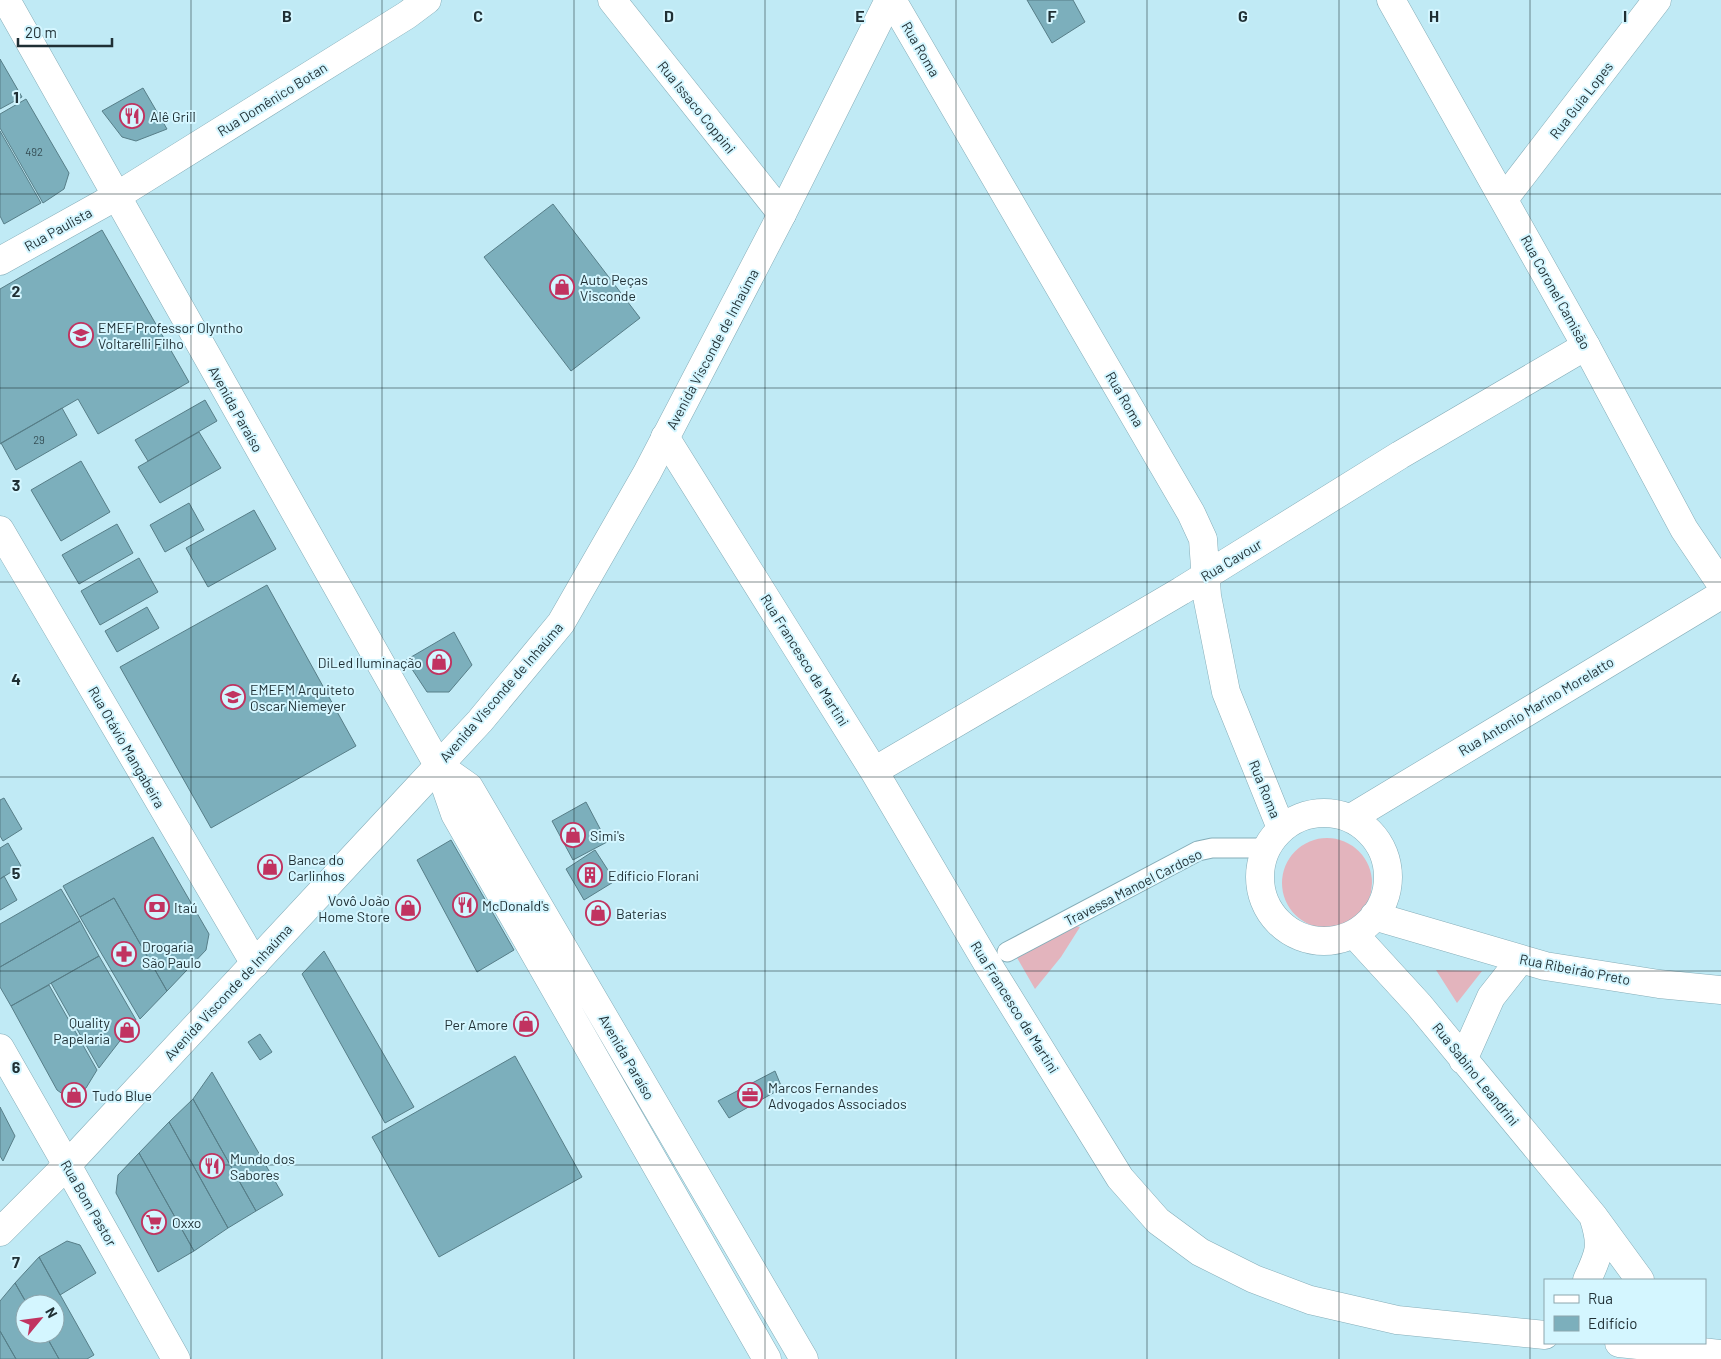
<svg xmlns="http://www.w3.org/2000/svg" width="1721" height="1359" viewBox="0 0 1721 1359" font-family="Barlow,sans-serif">
	<rect width="100%" height="100%" fill="#c0eaf5"/>
	<path fill="#e3b4bd" d="M1282 883a45 45 0 1 1 90 0a45 45 0 1 1-90 0Z
		M1071 925 1080 927 1061 957 1035 989 1016 956Z
		M1436 970 1482 971 1457 1003Z"/>
	<path fill="#7cafbc" stroke="#577e88" d="M1027 0H1073L1085 22 1052 43Z
		M0 59 22 97 0 109Z
		M143 88 167 129 136 141 122 137 102 111Z
		M26 99 69 173 64 189 43 203 0 128V114Z
		M0 131 41 203 4 224 0 216Z
		M553 204 640 318 571 371 484 257Z
		M102 230 189 382 98 434 78 399 0 444V289Z
		M205 400 217 421 148 461 135 440Z
		M62 408 77 435 16 470 1 443Z
		M199 432 221 468 160 503 138 467Z
		M81 461 110 512 61 541 31 490Z
		M189 503 204 530 165 552 150 525Z
		M254 510 276 549 208 587 186 548Z
		M117 524 133 553 79 584 62 555Z
		M139 558 158 592 100 625 81 591Z
		M267 585 356 746 211 828 120 667Z
		M147 607 159 628 117 652 105 631Z
		M454 632 472 665 449 692H427L406 660Z
		M4 798 22 829 3 841 0 836V800Z
		M586 802 607 842 573 860 552 821Z
		M153 837 209 934 206 950 167 991 114 898 80 917 63 886Z
		M451 840 514 950 477 972 417 860Z
		M8 843 21 866 0 879V848Z
		M595 850 615 881 584 900 566 869Z
		M4 876 17 900 0 910V879Z
		M61 889 80 921 0 967V924Z
		M114 898 167 991 140 1019 80 917Z
		M80 921 99 956 11 1006 0 987V967Z
		M324 951 414 1107 385 1123 302 974Z
		M99 956 136 1020 99 1068 51 983Z
		M49 985 97 1070 86 1088 74 1095H64L57 1090 11 1006Z
		M260 1034 272 1052 260 1060 248 1042Z
		M515 1056 582 1177 439 1257 372 1137Z
		M775 1071 782 1088 729 1118 718 1101Z
		M212 1072 283 1195 256 1211 193 1099Z
		M193 1099 256 1211 228 1228 169 1122Z
		M0 1107 15 1136 3 1161 0 1156Z
		M169 1122 228 1228 194 1251 139 1153Z
		M139 1153 194 1251 158 1272 116 1193 118 1175Z
		M67 1241 80 1245 96 1273 60 1295 39 1257Z
		M39 1257 94 1355 87 1359H59L45 1334H55V1304H27L15 1283Z
		M15 1283 27 1304H25V1334H45L59 1359H16L0 1331V1301Z
		M0 1331 16 1359H0Z"/>
	<g fill="none" stroke-linecap="round" stroke-linejoin="round">
		<defs>
			<path id="service" d="M1007 952 1198 851 1212 848H1266"/>
			<path id="minor" d="M612 0 782 214
				M892 0 1191 513 1203 539 1207 596 1226 692 1281 828
				M1504 199 1657 0
				M0 261 115 197 407 15 427 0
				M665 437 874 771 987 963 1120 1178 1158 1221 1200 1252 1254 1279 1310 1300 1397 1320 1545 1335
				M0 530 255 964
				M874 771 1181 591 1400 455 1586 346
				M1260 877a64 64 0 1 1 128 0a64 64 0 1 1-128 0Z
				M1351 818 1721 595
				M1374 916 1545 966 1659 984 1721 990
				M1354 934 1419 1005 1594 1217 1640 1280
				M1463 1060 1491 997 1521 959
				M67 1165 176 1359
				M1587 1280C1599 1254 1603 1247 1594 1219
				M1619 1343 1721 1354"/>
			<path id="tertiary" d="M6 0 438 765 455 814 767 1359
				M438 765 469 787 804 1359
				M0 1048 67 1165"/>
			<path id="secondary" d="M1391 0 1586 346 1684 529 1721 584
				M0 1232 67 1165 402 805 480 721 561 623 647 473 782 214 889 0"/>
		</defs>
		<use href="#service" stroke="#85adb8" stroke-width="21"/>
		<use href="#minor" stroke="#85adb8" stroke-width="29"/>
		<use href="#tertiary" stroke="#85adb8" stroke-width="29"/>
		<use href="#secondary" stroke="#85adb8" stroke-width="29"/>
		<use href="#service" stroke="#fff" stroke-width="19"/>
		<use href="#minor" stroke="#fff" stroke-width="28"/>
		<use href="#tertiary" stroke="#fff" stroke-width="28"/>
		<use href="#secondary" stroke="#fff" stroke-width="28"/>
	</g>
	<path fill="none" stroke="#1f2f34" stroke-width="1" stroke-opacity="0.55" d="M191 0V1359M382 0V1359M574 0V1359M765 0V1359M956 0V1359M1147 0V1359M1339 0V1359M1530 0V1359M0 194H1721M0 388H1721M0 582H1721M0 777H1721M0 971H1721M0 1165H1721"/>
	<defs>
		<symbol id="restaurant-ring" viewBox="-11 -11 22 22"><circle r="9.5" fill="#d4f6ff" stroke="#c13360" stroke-width="1.5"/><path d="M-5-6h1v4h1v-4h1v4h1v-4h1v5L-1.5 .5V6h-2V.5L-5-1ZM5-6V6H3V1.5H1.5Q1.5-4 5-6Z" fill="#c13360"/></symbol>
		<symbol id="shop-ring" viewBox="-11 -11 22 22"><circle r="9.5" fill="#d4f6ff" stroke="#c13360" stroke-width="1.5"/><path d="M-5-2.5h2.3a2.7 3.5 0 0 1 5.4 0H5L5.5 6h-11ZM-1.5-2.5h3a1.5 2.3 0 0 0-3 0Z" fill="#c13360"/></symbol>
		<symbol id="school-ring" viewBox="-11 -11 22 22"><circle r="9.5" fill="#d4f6ff" stroke="#c13360" stroke-width="1.5"/><path d="M0-5L7-2L0 1L-7-2ZM-4 1L0 2.5L4 1V4Q0 6-4 4Z" fill="#c13360"/></symbol>
		<symbol id="building-ring" viewBox="-11 -11 22 22"><circle r="9.5" fill="#d4f6ff" stroke="#c13360" stroke-width="1.5"/><path d="M-4-6H4V6H1V3H-1V6H-4ZM-2.5-4.3h1.7v1.8h-1.7ZM.8-4.3h1.7v1.8H.8ZM-2.5-1h1.7V.8h-1.7ZM.8-1h1.7V.8H.8Z" fill="#c13360"/></symbol>
		<symbol id="bank-ring" viewBox="-11 -11 22 22"><circle r="9.5" fill="#d4f6ff" stroke="#c13360" stroke-width="1.5"/><path d="M-6-4H6V4H-6ZM0-2.3a2.3 2.3 0 1 0 0 4.6a2.3 2.3 0 1 0 0-4.6Z" fill="#c13360"/></symbol>
		<symbol id="pharmacy-ring" viewBox="-11 -11 22 22"><circle r="9.5" fill="#d4f6ff" stroke="#c13360" stroke-width="1.5"/><path d="M-2-6h4v4h4v4h-4v4h-4v-4h-4v-4h4Z" fill="#c13360"/></symbol>
		<symbol id="office-ring" viewBox="-11 -11 22 22"><circle r="9.5" fill="#d4f6ff" stroke="#c13360" stroke-width="1.5"/><path d="M-6-3h4V-5.5h4V-3h4V5H-6ZM-1-4.5V-3h2v-1.5ZM-6 0V1H6V0Z" fill="#c13360"/></symbol>
		<symbol id="supermarket-ring" viewBox="-11 -11 22 22"><circle r="9.5" fill="#d4f6ff" stroke="#c13360" stroke-width="1.5"/><path d="M-6-5.5h2.5l.6 2H6L4.5 2H-2.5L-4.4-4H-6ZM-1.5 3.2a1.3 1.3 0 1 0 .1 0ZM3 3.2a1.3 1.3 0 1 0 .1 0Z" fill="#c13360"/></symbol>
	</defs>
	<g fill-rule="evenodd">
		<use href="#restaurant-ring" x="118" y="102" width="28" height="28"/>
		<use href="#shop-ring" x="548" y="273" width="28" height="28"/>
		<use href="#school-ring" x="67" y="321" width="28" height="28"/>
		<use href="#shop-ring" x="425" y="648" width="28" height="28"/>
		<use href="#school-ring" x="219" y="683" width="28" height="28"/>
		<use href="#shop-ring" x="559" y="821" width="28" height="28"/>
		<use href="#shop-ring" x="256" y="853" width="28" height="28"/>
		<use href="#building-ring" x="576" y="861" width="28" height="28"/>
		<use href="#restaurant-ring" x="451" y="891" width="28" height="28"/>
		<use href="#bank-ring" x="143" y="893" width="28" height="28"/>
		<use href="#shop-ring" x="394" y="894" width="28" height="28"/>
		<use href="#shop-ring" x="584" y="899" width="28" height="28"/>
		<use href="#pharmacy-ring" x="110" y="940" width="28" height="28"/>
		<use href="#shop-ring" x="512" y="1010" width="28" height="28"/>
		<use href="#shop-ring" x="113" y="1016" width="28" height="28"/>
		<use href="#shop-ring" x="60" y="1081" width="28" height="28"/>
		<use href="#office-ring" x="736" y="1081" width="28" height="28"/>
		<use href="#restaurant-ring" x="198" y="1152" width="28" height="28"/>
		<use href="#supermarket-ring" x="140" y="1208" width="28" height="28"/>
	</g>
	<g text-anchor="middle" dominant-baseline="central" stroke-width="4" stroke-linejoin="round" paint-order="stroke">
		<g font-size="11" fill="#364f56">
			<text x="34" y="151">492</text>
			<text x="39" y="439">29</text>
		</g>
		<g font-size="14" fill="#1f2f34" stroke="#d4f6ff">
			<text transform="translate(921 49) rotate(60)">Rua Roma</text>
			<text transform="translate(272 99) rotate(-32)">Rua Domênico Botan</text>
			<text transform="translate(1581 100) rotate(-52)">Rua Guia Lopes</text>
			<text transform="translate(697 107) rotate(51)">Rua Issaco Coppini</text>
			<text transform="translate(58 229) rotate(-29)">Rua Paulista</text>
			<text transform="translate(1556 292) rotate(61)">Rua Coronel Camisão</text>
			<text transform="translate(712 349) rotate(-62)">Avenida Visconde de Inhaúma</text>
			<text transform="translate(1125 399) rotate(60)">Rua Roma</text>
			<text transform="translate(236 409) rotate(61)">Avenida Paraíso</text>
			<text transform="translate(1231 560) rotate(-31)">Rua Cavour</text>
			<text transform="translate(805 660) rotate(58)">Rua Francesco de Martini</text>
			<text transform="translate(501 692) rotate(-49)">Avenida Visconde de Inhaúma</text>
			<text transform="translate(1536 706) rotate(-31)">Rua Antonio Marino Morelatto</text>
			<text transform="translate(127 747) rotate(60)">Rua Otávio Mangabeira</text>
			<text transform="translate(1265 789) rotate(68)">Rua Roma</text>
			<text transform="translate(1133 887) rotate(-27)">Travessa Manoel Cardoso</text>
			<text transform="translate(1575 969) rotate(11)">Rua Ribeirão Preto</text>
			<text transform="translate(228 992) rotate(-47)">Avenida Visconde de Inhaúma</text>
			<text transform="translate(1015 1007) rotate(58)">Rua Francesco de Martini</text>
			<text transform="translate(627 1057) rotate(60)">Avenida Paraíso</text>
			<text transform="translate(1476 1074) rotate(51)">Rua Sabino Leandrini</text>
			<text transform="translate(89 1203) rotate(60)">Rua Bom Pastor</text>
		</g>
		<g font-size="14" fill="#1f2f34" stroke="#d4f6ff" text-anchor="start">
			<text x="150" y="116">Alê Grill</text>
			<text x="580" y="279">Auto Peças<tspan x="580" dy="16">Visconde</tspan></text>
			<text x="98" y="327">EMEF Professor Olyntho<tspan x="98" dy="16">Voltarelli Filho</tspan></text>
			<text x="422" y="662" text-anchor="end">DiLed Iluminação</text>
			<text x="250" y="689">EMEFM Arquiteto<tspan x="250" dy="16">Oscar Niemeyer</tspan></text>
			<text x="590" y="835">Simi's</text>
			<text x="288" y="859">Banca do<tspan x="288" dy="16">Carlinhos</tspan></text>
			<text x="608" y="875">Edíficio Florani</text>
			<text x="390" y="900" text-anchor="end">Vovô João<tspan x="390" dy="16">Home Store</tspan></text>
			<text x="482" y="905">McDonald's</text>
			<text x="174" y="907">Itaú</text>
			<text x="616" y="913">Baterias</text>
			<text x="142" y="946">Drogaria<tspan x="142" dy="16">São Paulo</tspan></text>
			<text x="110" y="1022" text-anchor="end">Quality<tspan x="110" dy="16">Papelaria</tspan></text>
			<text x="508" y="1024" text-anchor="end">Per Amore</text>
			<text x="768" y="1087">Marcos Fernandes<tspan x="768" dy="16">Advogados Associados</tspan></text>
			<text x="92" y="1095">Tudo Blue</text>
			<text x="230" y="1158">Mundo dos<tspan x="230" dy="16">Sabores</tspan></text>
			<text x="172" y="1222">Oxxo</text>
		</g>
	</g>
	<g font-size="16" text-anchor="middle" font-weight="bold" fill="#1f2f34" stroke="#d4f6ff" stroke-width="4" stroke-linejoin="round" paint-order="stroke">
		<text x="287" y="22">B</text>
		<text x="478" y="22">C</text>
		<text x="669" y="22">D</text>
		<text x="860" y="22">E</text>
		<text x="1052" y="22">F</text>
		<text x="1243" y="22">G</text>
		<text x="1434" y="22">H</text>
		<text x="1625" y="22">I</text>
		<text x="16" y="103">1</text>
		<text x="16" y="297">2</text>
		<text x="16" y="491">3</text>
		<text x="16" y="685">4</text>
		<text x="16" y="879">5</text>
		<text x="16" y="1073">6</text>
		<text x="16" y="1268">7</text>
	</g>
	<rect x="1544" y="1279" width="162" height="65" fill="#d4f6ff" stroke="#8ca6ae"/>
	<rect x="1554" y="1295" width="25" height="8" fill="#ffffff" stroke="#8ca6ae"/>
	<text x="1588" y="1304" font-size="15" fill="#1f2f34">Rua</text>
	<rect x="1554" y="1316" width="25" height="15" fill="#7cafbc" stroke="#8ca6ae"/>
	<text x="1588" y="1329" font-size="15" fill="#1f2f34">Edifício</text>
	<g transform="translate(40 1319) rotate(61)"><circle r="24" fill="#d4f6ff" stroke="#8ca6ae"/>
	<path d="M0-4L9 19L0 12L-9 19Z" fill="#c13360"/>
	<text y="-8" font-size="14" font-weight="bold" text-anchor="middle" fill="#1f2f34">N</text>
	</g>
	<path d="M18 38v8h94v-8" fill="none" stroke="#1f2f34" stroke-width="2.5"/>
	<text x="25" y="38" font-size="15" fill="#1f2f34" stroke="#d4f6ff" stroke-width="4" paint-order="stroke">20 m</text>
</svg>
